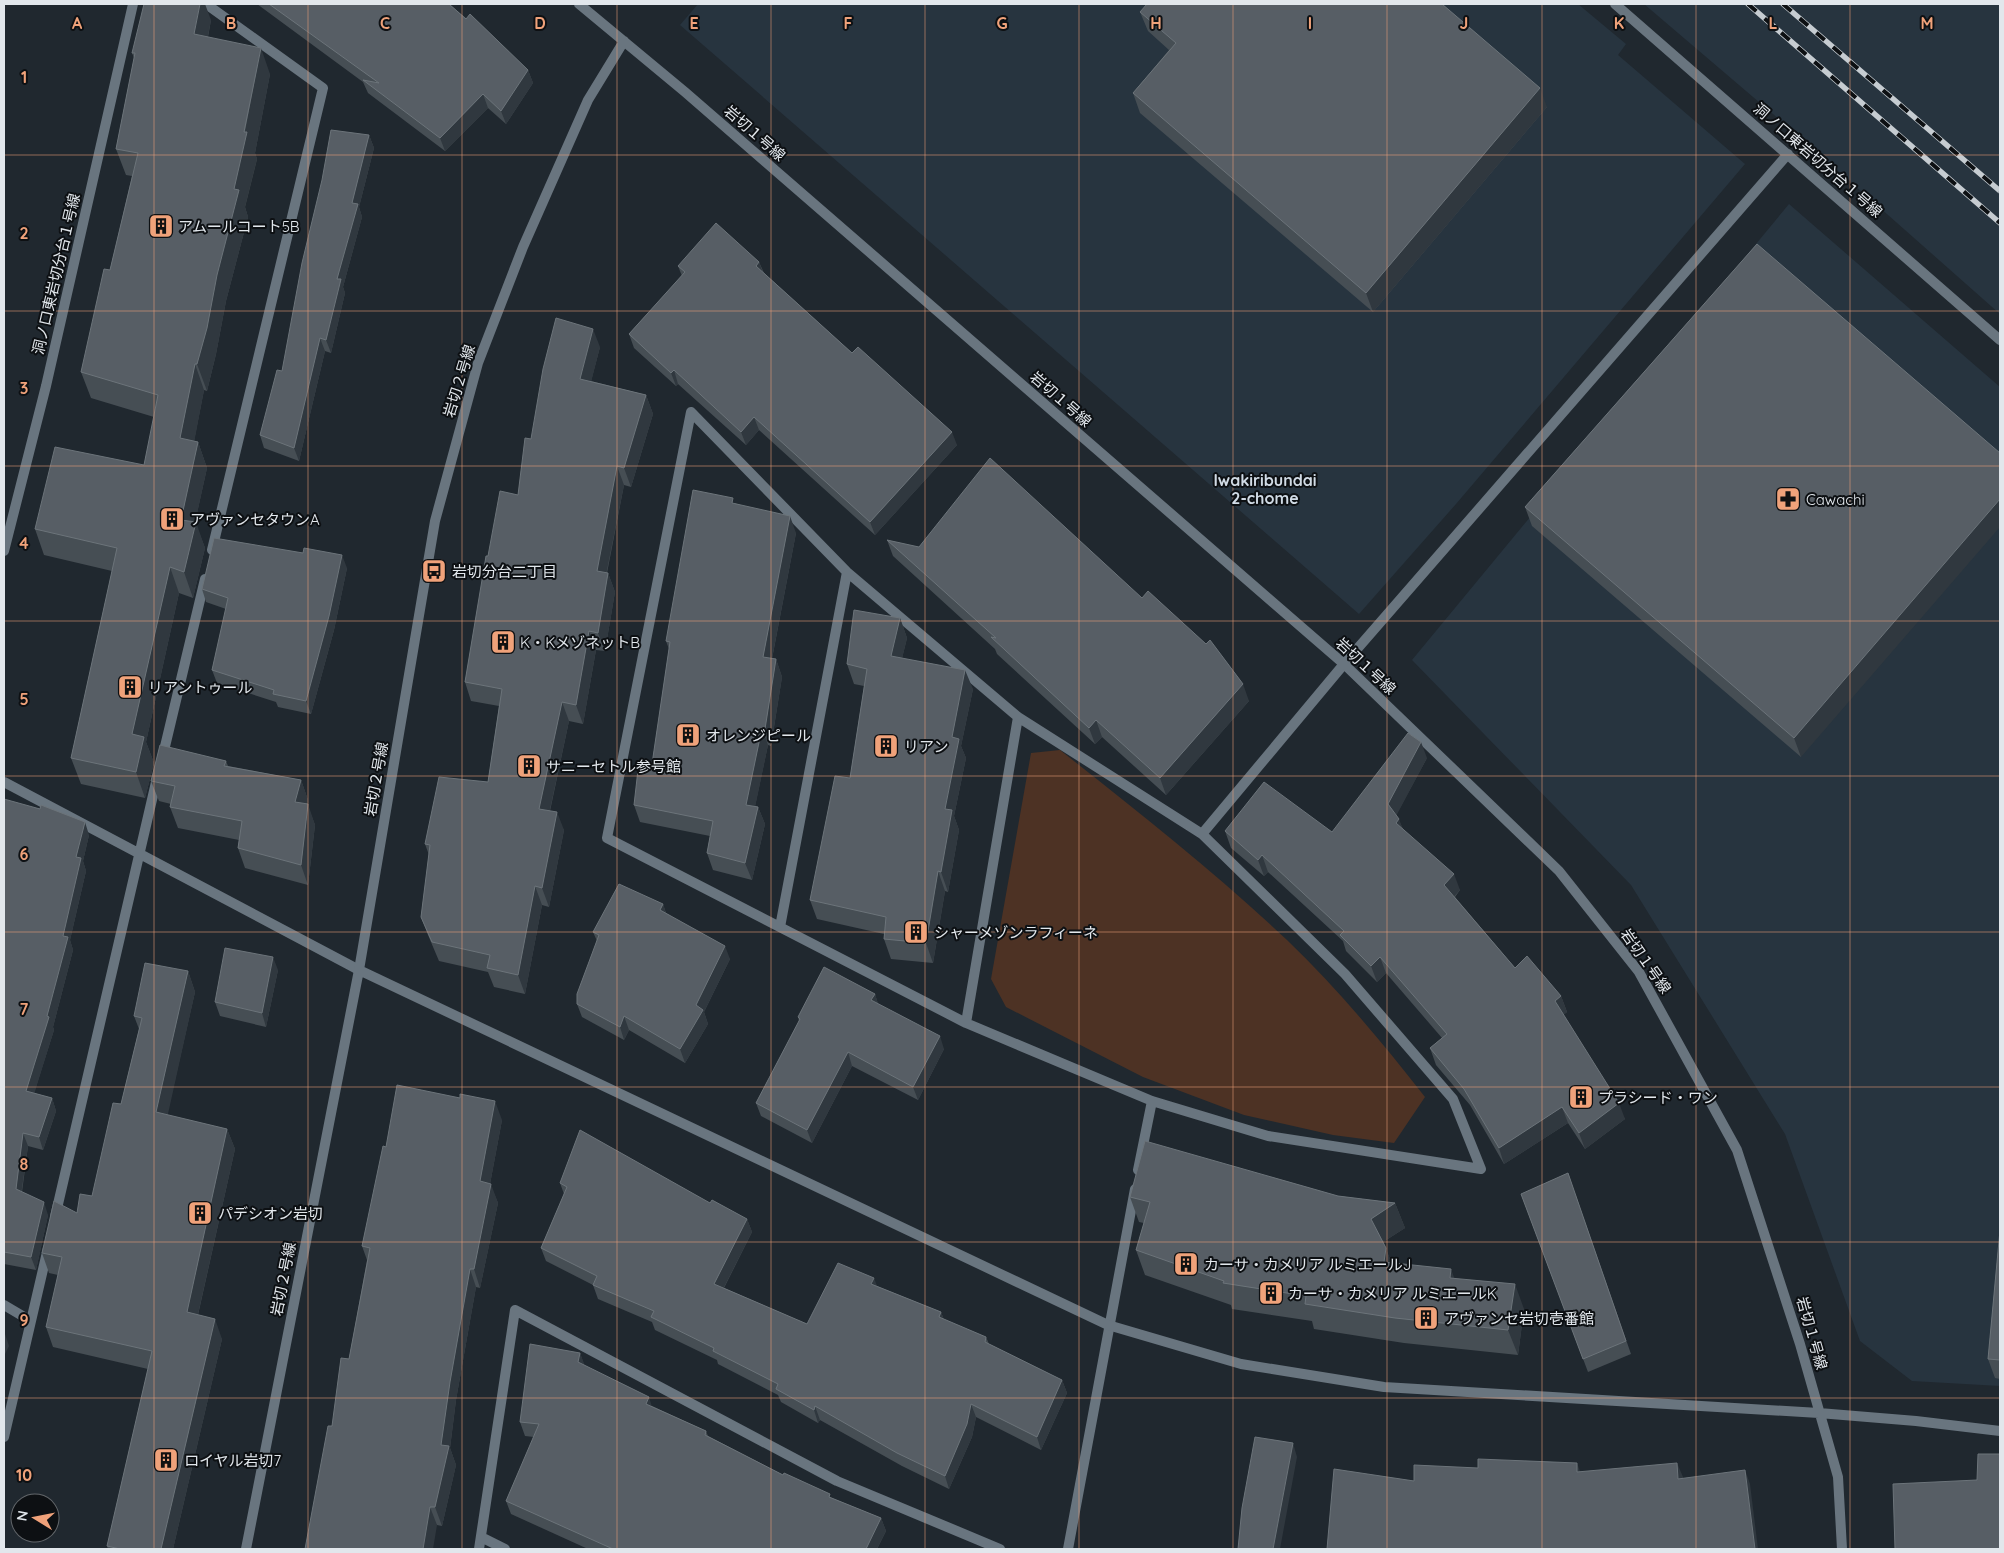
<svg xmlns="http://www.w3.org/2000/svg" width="2004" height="1553" viewBox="0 0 2004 1553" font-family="Quicksand,'Noto Sans JP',sans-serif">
	<rect width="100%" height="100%" fill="#20282f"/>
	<path fill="#27343f" d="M698 4H1578L1626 44 1618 55 1745 164 1456 504 1359 614 680 25Z
		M1644 4H2000V314L1801 138Z
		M1789 204 2000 387V1386L1912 1381 1860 1341 1785 1134 1631 885 1412 660Z"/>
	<path fill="#4d3224" d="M1060 750C1137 811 1215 872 1287 940 1337 988 1382 1042 1425 1097L1394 1143 1333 1135 1244 1115 1143 1077 1006 1007 991 979 1031 753Z"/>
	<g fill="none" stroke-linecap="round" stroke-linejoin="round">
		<path stroke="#69757f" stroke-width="10" d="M206 4 323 88 212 550
			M691 412 847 572 1018 717 1202 834 1345 974 1453 1099 1481 1169 1268 1136 1152 1101 966 1023 607 838Z
			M4 551 46 386 133 4
			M162 759 205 579
			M4 782 359 970
			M1202 834 1344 664
			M780 927 847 572
			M966 1023 1018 717
			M1138 1170 1152 1101
			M55 1217 157 778
			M4 1305 31 1321
			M4 1437 48 1248
			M481 1537 505 1549
			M479 1549 515 1310 837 1481 1000 1549
			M1068 1549 1135 1189"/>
		<path stroke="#69757f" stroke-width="10" d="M579 4 685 92 1344 664 1559 871 1639 972 1737 1150 1800 1344 1838 1477 1842 1549
			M1615 4 2000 340
			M1344 664 1788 154
			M359 970 1108 1325 1241 1364 1384 1387 1819 1413 1916 1421 2000 1431
			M246 1549 359 970 435 521 478 363 523 247 588 100 624 41"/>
		<defs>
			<path id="rail" d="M1748 4 2000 223
				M1783 4 2000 191"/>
		</defs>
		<use href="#rail" stroke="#c6ccd1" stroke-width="5.5"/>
		<use href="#rail" stroke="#0d1013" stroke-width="4" stroke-dasharray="11" stroke-linecap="butt"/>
	</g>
	<path fill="#464e54" d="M257 4H449L528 70 533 83 506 124 488 108 445 151 368 93 363 82Z
		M1140 12 1547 107 1373 312 1140 113 1133 93 1169 50 1148 31Z
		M211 20 208 37 270 74 255 153 257 159 245 207 248 217 226 301 216 354 207 391 204 390 194 441 198 442 207 468 195 522 205 548 193 598 179 593 146 742 154 763 145 798 81 784 71 758 112 571 44 555 35 529 144 465 154 417 91 398 81 372 110 270 132 176 126 175 116 149 134 58 132 53Z
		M369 135 374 148 359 207 362 217 343 287 345 293 331 353 325 351 299 461 264 448 260 435 282 371Z
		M1757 244 1801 757 1532 526 1525 507Z
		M759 262 764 273 852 353 957 445 875 535 759 430 746 445 678 384 676 386 634 348 629 334 682 276 678 266Z
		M600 347 591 381 646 395 653 414 631 487 624 485 607 573H608L615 592 605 651 596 650 583 724 569 721 550 811 564 830 549 907 542 905 525 994 494 987 488 972 439 961 428 935 421 917 429 855 425 844 488 782 499 706 471 701 465 682 488 556 518 495 531 439Z
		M735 503 796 533 772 659H776L782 677 771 746 768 745 755 806 758 807 765 824 752 880 713 870 707 853 710 836 640 822 634 805 652 764 669 649 666 641Z
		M887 540 1142 598 1249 701 1166 795 1102 737 1095 744 997 654 995 649 893 556Z
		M347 568 334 630 311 714 278 707 276 702 217 683 212 670 226 609 206 602 202 589Z
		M900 618 907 638 902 658 973 689 961 746 966 758 954 816 959 830 948 892 945 891 933 963 891 959 884 939V934L817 919 810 900 850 778 864 686 854 684 847 664Z
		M1427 758 1396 815 1403 829 1460 890 1455 897 1515 968 1561 996 1567 1012 1563 1015 1625 1119 1585 1149 1568 1123 1504 1164 1470 1105 1436 1065 1430 1048 1442 1038 1386 973 1377 982 1346 951 1343 941 1268 872 1264 876 1231 848 1225 831 1332 832Z
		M226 761 228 766 301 780 308 800 307 804 315 825 308 885 245 868 238 848 239 840 178 828 170 807 171 804 159 801 151 781Z
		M4 799 89 835 83 861 86 871 70 940 73 950 53 1027 54 1030 34 1093 52 1098 56 1111 43 1150 28 1146 22 1192 48 1215 36 1270 4 1264Z
		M663 904 666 913 730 959 704 1012 708 1024 685 1063 629 1030 624 1040 582 1017 577 1004 597 941 593 932Z
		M278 970 266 1027 220 1016 215 1002Z
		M188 971 195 992 167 1115 227 1129 235 1149 198 1315 222 1339 173 1549H108L107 1546 148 1369 53 1347 46 1327 58 1275 49 1273 42 1253 92 1196 121 1104 139 1029 134 1016Z
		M875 994 878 1004 944 1049 918 1100 852 1066 812 1143 761 1116 756 1103 799 1021 798 1017Z
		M502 1120 490 1184 498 1203 480 1288 476 1287 456 1400 450 1448 456 1465 442 1526 437 1525 332 1426 349 1359 367 1260 362 1246 386 1147Z
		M1568 1173 1631 1354 1588 1372 1521 1194Z
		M560 1183 710 1203 747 1219 752 1232 724 1288 807 1324 877 1286 941 1312 944 1320 986 1337 989 1344 1062 1380 1067 1393 1041 1450 976 1417 972 1437 949 1489 902 1466 820 1420 818 1423 781 1402 778 1395 718 1364 717 1360 655 1330 652 1322 598 1299 593 1285 546 1261 541 1248 564 1194Z
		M1338 1196 1395 1203 1405 1228 1383 1242 1391 1262 1454 1278 1524 1309 1518 1355 1404 1343 1314 1329 1312 1321 1232 1309 1231 1305 1145 1275 1136 1250 1144 1223 1139 1222 1130 1197Z
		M2000 1230V1379L1995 1378 1988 1359Z
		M580 1353 584 1365 652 1406 706 1431 708 1436 783 1475 832 1498 881 1518 886 1531 877 1549H588L511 1514 506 1501 534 1437 525 1436 520 1422Z"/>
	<path fill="#30383f" d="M200 4H205L211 20 203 61 194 34Z
		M261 48 270 74 255 153 257 159 245 207 248 217 226 301 216 354 207 391 197 364 234 189Z
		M528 70 533 83 506 124 501 111Z
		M1540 88 1547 107 1373 312 1366 293Z
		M483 94 488 108 445 151 440 138Z
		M369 135 374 148 359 207 362 217 343 287 345 293 331 353 326 340 352 203Z
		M759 262 764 275 756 266Z
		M593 329 600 347 587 398 580 379Z
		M320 338 325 351 299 461 294 448Z
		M195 364 204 390 190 464 180 438Z
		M674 370 678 384 676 386 671 373Z
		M646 395 653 414 631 487 624 468Z
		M754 417 759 430 746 445 741 432Z
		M952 432 957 445 875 535 870 522Z
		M198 442 207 468 190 546 181 520Z
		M617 466 624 485 603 590 597 571Z
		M2000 499V527L1801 757 1794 738Z
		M790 516 796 533 769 674 763 657Z
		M196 522 205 548 193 598 184 572Z
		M342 555 347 568 334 630 311 714 306 701Z
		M170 567 179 593 146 742 154 763 145 798 136 772 132 734Z
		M608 573 615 592 605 651 598 633Z
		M900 618 907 638 898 675 891 656Z
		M589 631 596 650 583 724 576 705Z
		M776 659 782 677 771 746 765 729Z
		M965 670 973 689 961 746 966 758 954 816 959 830 948 892 941 872 945 809 952 737Z
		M1243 684 1249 701 1166 795 1160 778Z
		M562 702 569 721 546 828 539 809Z
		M1096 720 1102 737 1095 744 1089 728Z
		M762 728 768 745 752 822 746 805Z
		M1421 742 1427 758 1394 820 1388 804Z
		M301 780 308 800 303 823 295 802Z
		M308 804 315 825 308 885 301 865Z
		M758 807 765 824 752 880 745 863Z
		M557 812 564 830 549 907 542 888Z
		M1399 819 1405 835 1396 823Z
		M85 822 89 835 83 861 86 871 70 940 73 950 53 1027 54 1030 31 1104 26 1091 47 1016 63 936 76 857Z
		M1262 855 1268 872 1264 876 1258 860Z
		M938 871 945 891 933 963 926 943Z
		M1454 874 1460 890 1450 901 1444 885Z
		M535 886 542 905 525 994 518 975Z
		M663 904 667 917 660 910Z
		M725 946 730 959 704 1012 708 1024 685 1063 680 1049 696 1005Z
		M273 957 278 970 266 1027 262 1013Z
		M1380 957 1386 973 1377 982 1371 966Z
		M188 971 195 992 164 1132 156 1112Z
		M875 994 879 1007 871 1000Z
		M1561 996 1567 1012 1560 1018 1555 1001Z
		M624 1016 629 1030 624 1040 620 1027Z
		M940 1036 944 1049 918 1100 913 1087Z
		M848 1052 852 1066 812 1143 807 1130Z
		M52 1098 56 1111 43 1150 39 1137Z
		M495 1101 502 1120 487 1200 480 1181Z
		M1619 1103 1625 1119 1585 1149 1579 1133Z
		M1562 1107 1568 1123 1504 1164 1499 1148Z
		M227 1129 235 1149 194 1332 187 1312Z
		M23 1133 28 1146 20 1202 16 1189Z
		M491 1184 498 1203 480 1288 474 1269Z
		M44 1202 48 1215 36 1270 31 1257Z
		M1395 1203 1405 1228 1380 1244 1371 1219Z
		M747 1219 752 1232 719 1297 714 1284Z
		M1386 1248 1395 1273 1384 1262Z
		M470 1269 476 1287 456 1400 450 1448 456 1465 442 1526 435 1507 441 1445 450 1382Z
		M1451 1269 1460 1294 1450 1278Z
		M874 1278 879 1291 871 1284Z
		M1515 1284 1524 1309 1518 1355 1508 1330Z
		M941 1312 946 1326 939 1317Z
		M215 1319 222 1339 173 1549H161Z
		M4 1331 9 1346 4 1356Z
		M580 1353 585 1366 578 1362Z
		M1062 1380 1067 1393 1041 1450 1037 1437Z
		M649 1397 653 1410 646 1404Z
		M971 1404 976 1417 972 1437 949 1489 945 1476Z
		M815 1406 820 1420 818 1423 814 1410Z
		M1293 1443 1297 1457 1280 1549H1273Z
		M1577 1463 1582 1477 1577 1472Z
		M1677 1463 1683 1477V1494L1678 1479Z
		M1745 1470 1750 1484 1758 1549H1755Z
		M430 1507 437 1525 433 1549H423Z
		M881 1518 886 1531 877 1549H866Z"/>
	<path fill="#575e65" stroke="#6c747a" d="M144 4H200L194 34 261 48 244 132H247L234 189 239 190 217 275 207 328 197 364H195L180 438 198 442 181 520 196 522 184 572 170 567 132 734 144 737 136 772 71 758 117 548 35 529 55 447 144 465 158 395 81 372 104 269 110 270 138 153 116 149 135 53H132Z
		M269 4H449L466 19 470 14 528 70 501 111 483 94 440 138 363 80 379 83Z
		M1147 4H1442L1540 88 1366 293 1133 93 1176 43 1140 12Z
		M331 130 369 135 352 203 358 204 337 279H341L326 340 320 338 294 448 260 435 277 370 282 371 302 263 322 180Z
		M716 223 759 262 756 266 852 353 858 347 952 432 870 522 754 417 741 432 674 370 671 373 629 334 685 272 678 266Z
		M1757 244 2000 453V499L1794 738 1525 507Z
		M556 318 593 329 580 379 646 395 624 468 617 466 597 571 608 573 598 633 589 631 576 705 562 702 539 809 557 812 542 888 535 886 518 975 487 968 490 955 432 942 421 917 430 845 425 844 439 777 488 782 502 689 465 682 486 556H488L500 491 518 495 525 438 531 439 543 369Z
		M990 458 1142 598 1148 591 1206 644 1210 640 1243 684 1160 778 1096 720 1089 728 991 637 996 638 887 540 919 547Z
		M693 490 733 498 732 503 790 516 763 657 776 659 765 729 762 728 746 805 758 807 745 863 707 853 713 821 634 805 639 761 652 764 670 642 666 641Z
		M214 538 303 553 304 548 342 555 329 616 306 701 273 694 274 690 212 670 228 598 202 589Z
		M854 610 900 618 891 656 965 670 952 737 959 739 945 809 952 810 941 872 938 871 926 943 884 939 886 917 810 900 835 776 850 778 867 669 847 664Z
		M1408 733 1421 742 1388 804 1399 819 1396 823 1454 874 1444 885 1515 968 1527 956 1561 996 1555 1001 1619 1103 1579 1133 1562 1107 1499 1148 1464 1089 1430 1048 1447 1034 1380 957 1371 966 1340 935 1344 931 1262 855 1258 860 1225 831 1264 782 1332 832Z
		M160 745 226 761 224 766 301 780 295 802 308 804 301 865 238 848 242 821 170 807 175 786 151 781Z
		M4 799 40 809 41 805 85 822 76 857 81 858 63 936 68 937 47 1016 49 1017 26 1091 52 1098 39 1137 23 1133 16 1189 44 1202 31 1257 4 1252Z
		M619 884 663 904 660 910 725 946 696 1005 703 1010 680 1049 624 1016 620 1027 577 1004V994L599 935 593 932Z
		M225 948 273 957 262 1013 215 1002Z
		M145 963 188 971 156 1112 227 1129 187 1312 215 1319 161 1549H120L107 1546 152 1351 46 1327 62 1257 42 1253 54 1201 77 1213 80 1194 92 1196 113 1103 121 1104 142 1018 134 1016Z
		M824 967 875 994 871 1000 940 1036 913 1087 848 1052 807 1130 756 1103 800 1019 798 1017Z
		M397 1085 460 1098V1094L495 1101 480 1181 491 1184 474 1269H470L450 1382 441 1445 449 1446 435 1507H430L423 1549H305L328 1426H332L341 1358 349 1359 370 1248 362 1246 383 1146 386 1147Z
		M580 1130 710 1203 712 1200 747 1219 714 1284 807 1324 838 1263 874 1278 871 1284 941 1312 939 1317 986 1337 985 1342 1062 1380 1037 1437 971 1404 967 1424 945 1476 897 1453 815 1406 814 1410 776 1389 778 1384 713 1351 714 1348 651 1317 654 1311 593 1285 597 1276 541 1248 567 1187 560 1183Z
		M1145 1141 1338 1196 1395 1203 1371 1219 1386 1248 1384 1262 1451 1269 1450 1278 1515 1284 1508 1330 1395 1318 1305 1304 1306 1296 1223 1283 1224 1281 1136 1250 1150 1202 1130 1197Z
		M1568 1173 1626 1341 1583 1359 1521 1194Z
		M2000 1230V1360L1988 1359Z
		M530 1344 580 1353 578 1362 649 1397 646 1404 706 1431 705 1435 783 1475 784 1473 830 1494 829 1497 881 1518 866 1549H613L506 1501 539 1424 520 1422Z
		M1255 1437 1293 1443 1273 1549H1238L1242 1508Z
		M1978 1454H2000V1549H1895L1893 1484 1977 1480Z
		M1478 1459 1577 1463V1472L1677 1463 1678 1479 1745 1470 1755 1549H1327L1334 1469 1414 1481V1465L1478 1468Z"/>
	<path fill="none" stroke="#f0a27a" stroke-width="1" stroke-opacity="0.55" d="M154 4V1549M308 4V1549M462 4V1549M617 4V1549M771 4V1549M925 4V1549M1079 4V1549M1233 4V1549M1387 4V1549M1542 4V1549M1696 4V1549M1850 4V1549M4 155H2000M4 311H2000M4 466H2000M4 621H2000M4 776H2000M4 932H2000M4 1087H2000M4 1242H2000M4 1398H2000"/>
	<defs>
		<symbol id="building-square" viewBox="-11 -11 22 22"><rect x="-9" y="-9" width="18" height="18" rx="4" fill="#f0a27a" stroke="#0d1013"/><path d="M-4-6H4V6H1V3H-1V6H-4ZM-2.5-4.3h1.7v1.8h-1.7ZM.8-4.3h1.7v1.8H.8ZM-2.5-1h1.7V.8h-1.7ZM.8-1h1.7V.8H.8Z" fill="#111"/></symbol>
		<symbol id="pharmacy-square" viewBox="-11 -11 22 22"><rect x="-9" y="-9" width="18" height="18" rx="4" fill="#f0a27a" stroke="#0d1013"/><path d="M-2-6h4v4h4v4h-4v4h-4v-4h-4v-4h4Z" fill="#111"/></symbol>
		<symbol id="bus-square" viewBox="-11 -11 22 22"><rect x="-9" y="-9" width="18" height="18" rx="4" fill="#f0a27a" stroke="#0d1013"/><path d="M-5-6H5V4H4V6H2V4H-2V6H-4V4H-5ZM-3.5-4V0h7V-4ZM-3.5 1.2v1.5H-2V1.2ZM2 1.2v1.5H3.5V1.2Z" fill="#111"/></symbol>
	</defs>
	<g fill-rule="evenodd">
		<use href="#building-square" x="147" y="212" width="28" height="28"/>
		<use href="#pharmacy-square" x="1774" y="485" width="28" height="28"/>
		<use href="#building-square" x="158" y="505" width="28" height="28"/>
		<use href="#bus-square" x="420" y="557" width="28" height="28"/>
		<use href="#building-square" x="489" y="628" width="28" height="28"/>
		<use href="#building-square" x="116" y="673" width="28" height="28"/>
		<use href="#building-square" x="674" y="721" width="28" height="28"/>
		<use href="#building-square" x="872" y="732" width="28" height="28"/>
		<use href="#building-square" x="515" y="752" width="28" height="28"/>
		<use href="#building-square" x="902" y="918" width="28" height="28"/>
		<use href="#building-square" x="1567" y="1083" width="28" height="28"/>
		<use href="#building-square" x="186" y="1199" width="28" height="28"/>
		<use href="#building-square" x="1172" y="1250" width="28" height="28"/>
		<use href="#building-square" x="1257" y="1279" width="28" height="28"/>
		<use href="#building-square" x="1412" y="1304" width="28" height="28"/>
		<use href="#building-square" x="152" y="1446" width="28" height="28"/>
	</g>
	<g text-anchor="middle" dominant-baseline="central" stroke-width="4" stroke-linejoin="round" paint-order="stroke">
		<g font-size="15" fill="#e2e7ec" stroke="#0d1013">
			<text transform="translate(755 133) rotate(41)">岩切１号線</text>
			<text transform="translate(1818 160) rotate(41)">洞ノ口東岩切分台１号線</text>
			<text transform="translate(56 274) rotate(-77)">洞ノ口東岩切分台１号線</text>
			<text transform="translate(459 381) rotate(-73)">岩切２号線</text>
			<text transform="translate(1061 399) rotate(41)">岩切１号線</text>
			<text transform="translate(1366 666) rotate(43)">岩切１号線</text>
			<text transform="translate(376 779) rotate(-80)">岩切２号線</text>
			<text transform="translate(1646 961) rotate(55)">岩切１号線</text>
			<text transform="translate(283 1279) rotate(-79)">岩切２号線</text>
			<text transform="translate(1812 1333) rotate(74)">岩切１号線</text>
		</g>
		<g font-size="15" fill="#e2e7ec" stroke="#0d1013" text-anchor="start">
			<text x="178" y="226">アムールコート5B</text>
			<text x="1806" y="499">Cawachi</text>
			<text x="190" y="519">アヴァンセタウンA</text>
			<text x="452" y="571">岩切分台二丁目</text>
			<text x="520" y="642">K・KメゾネットB</text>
			<text x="148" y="687">リアントゥール</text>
			<text x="706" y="735">オレンジピール</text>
			<text x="904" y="746">リアン</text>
			<text x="546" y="766">サニーセトル参号館</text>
			<text x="934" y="932">シャーメゾンラフィーネ</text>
			<text x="1598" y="1097">プラシード・ワン</text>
			<text x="218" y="1213">パデシオン岩切</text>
			<text x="1204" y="1264">カーサ・カメリア ルミエールJ</text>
			<text x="1288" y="1293">カーサ・カメリア ルミエールK</text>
			<text x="1444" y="1318">アヴァンセ岩切壱番館</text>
			<text x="184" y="1460">ロイヤル岩切7</text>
		</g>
		<g font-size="16" font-weight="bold" fill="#d1dbe5" stroke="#0d1013">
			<text x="1265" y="480">Iwakiribundai<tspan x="1265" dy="18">2-chome</tspan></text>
		</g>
	</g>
	<g font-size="16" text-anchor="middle" font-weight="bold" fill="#f0a27a" stroke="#0d1013" stroke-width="4" stroke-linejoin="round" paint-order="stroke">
		<text x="77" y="29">A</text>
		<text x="231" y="29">B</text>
		<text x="385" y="29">C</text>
		<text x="540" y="29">D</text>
		<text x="694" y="29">E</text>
		<text x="848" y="29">F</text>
		<text x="1002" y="29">G</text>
		<text x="1156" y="29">H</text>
		<text x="1310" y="29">I</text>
		<text x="1464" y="29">J</text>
		<text x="1619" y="29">K</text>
		<text x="1773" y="29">L</text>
		<text x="1927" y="29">M</text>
		<text x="24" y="83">1</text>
		<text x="24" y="239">2</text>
		<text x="24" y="394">3</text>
		<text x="24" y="549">4</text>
		<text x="24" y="705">5</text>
		<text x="24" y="860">6</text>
		<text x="24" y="1015">7</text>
		<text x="24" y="1170">8</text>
		<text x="24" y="1326">9</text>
		<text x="24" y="1481">10</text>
	</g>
	<rect width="2004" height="1553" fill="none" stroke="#e2e7ec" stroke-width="10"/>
	<g transform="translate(35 1518) rotate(280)"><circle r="24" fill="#0d1013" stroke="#62666a"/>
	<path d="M0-4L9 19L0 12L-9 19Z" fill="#f0a27a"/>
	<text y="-8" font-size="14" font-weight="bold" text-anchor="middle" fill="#e2e7ec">N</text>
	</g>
</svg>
